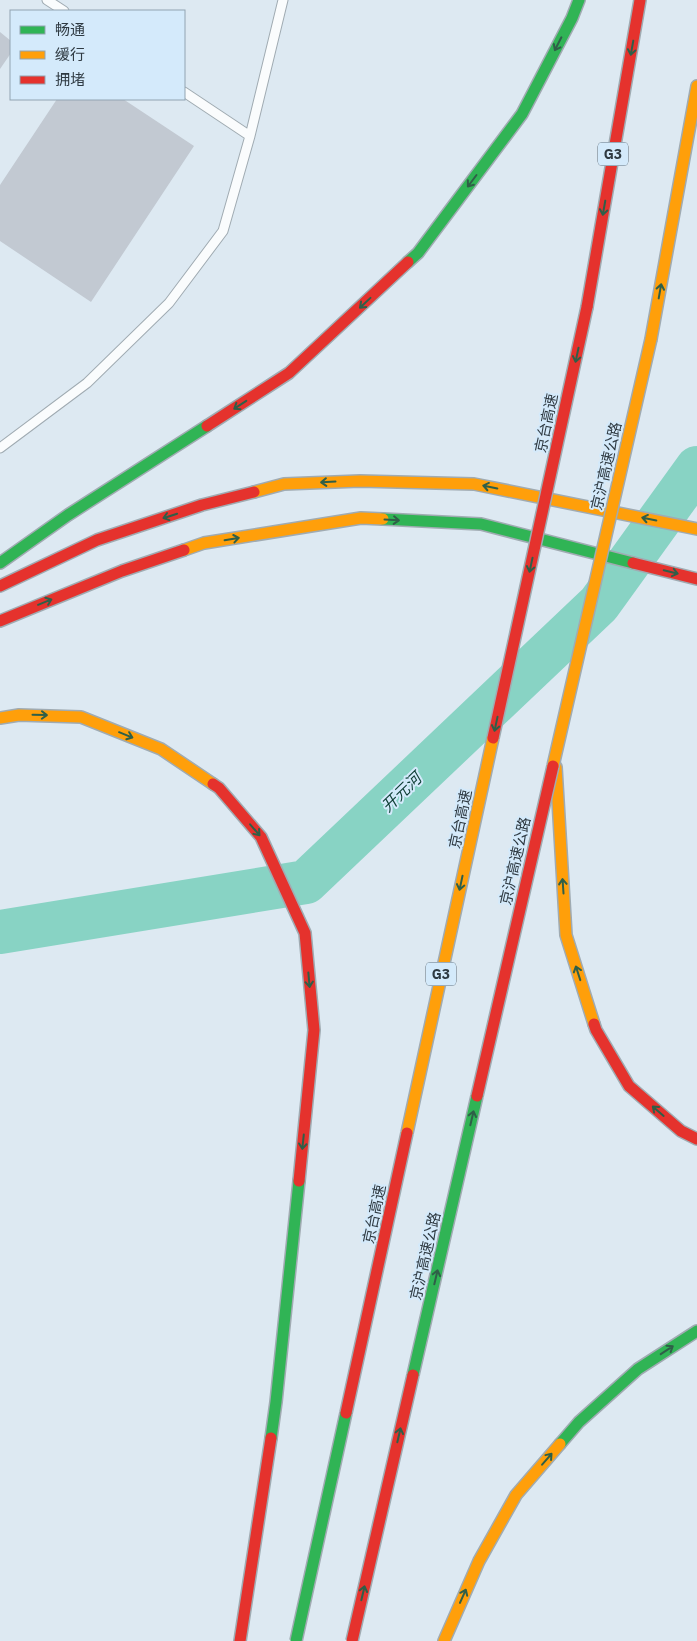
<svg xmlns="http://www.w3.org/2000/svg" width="697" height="1641" viewBox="0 0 697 1641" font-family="'IBM Plex Sans','Noto Sans SC',sans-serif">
	<rect width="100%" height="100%" fill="#dde9f2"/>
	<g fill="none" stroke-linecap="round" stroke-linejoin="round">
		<path stroke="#88d3c4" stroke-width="44" d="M0 932 306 882 599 604 697 468"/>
	</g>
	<path fill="#c2c9d2" d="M0 32 11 41V53L0 69Z
		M57 99H123L194 146 91 302 0 241V185Z"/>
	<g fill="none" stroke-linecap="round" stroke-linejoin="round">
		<defs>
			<path id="lane" d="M47 0 64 11
				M184 92 250 136
				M0 448 87 383 169 303 223 231 250 136 283 0"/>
			<path id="fast" d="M408 262 418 253 522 114 572 18 579 0
				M383 519 481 524 633 563
				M0 563 68 515 207 426
				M271 1438 276 1402 299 1181
				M560 1444 579 1422 638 1369 697 1331"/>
			<path id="slow" d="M651 339 697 86
				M254 492 284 484 360 481 474 484 697 529
				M184 550 204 543 361 518 383 519
				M0 718 19 715 81 717 161 749 213 784
				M556 767 566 935 594 1024
				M444 1641 479 1561 516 1495 560 1444"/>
			<path id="jam" d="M587 307 640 0
				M207 426 289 373 408 262
				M633 563 697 579
				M0 586 97 540 202 505 254 492
				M0 621 122 571 184 550
				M213 784 219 788 261 837 305 933 314 1030 299 1181
				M594 1024 596 1030 629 1086 681 1131 697 1139
				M240 1641 271 1438"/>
		</defs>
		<use href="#lane" stroke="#a0abb2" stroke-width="11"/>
		<use href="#fast" stroke="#a0abb2" stroke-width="14"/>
		<use href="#slow" stroke="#a0abb2" stroke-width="14"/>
		<use href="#jam" stroke="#a0abb2" stroke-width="14"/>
		<use href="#lane" stroke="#fafcfd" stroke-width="9"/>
		<use href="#fast" stroke="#30b455" stroke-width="11"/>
		<use href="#slow" stroke="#ff9f0a" stroke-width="11"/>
		<use href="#jam" stroke="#e5322d" stroke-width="11"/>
		<defs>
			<path id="fast-bridge" d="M413 1375 477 1096
				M296 1641 346 1413"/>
			<path id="slow-bridge" d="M553 766 651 339
				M407 1133 493 738"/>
			<path id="jam-bridge" d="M493 738 587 307
				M477 1096 553 766
				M346 1413 407 1133
				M352 1641 413 1375"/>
		</defs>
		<use href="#fast-bridge" stroke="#a0abb2" stroke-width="14" stroke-linecap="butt"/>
		<use href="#slow-bridge" stroke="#a0abb2" stroke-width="14" stroke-linecap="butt"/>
		<use href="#jam-bridge" stroke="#a0abb2" stroke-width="14" stroke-linecap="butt"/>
		<use href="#fast-bridge" stroke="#30b455" stroke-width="11"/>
		<use href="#slow-bridge" stroke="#ff9f0a" stroke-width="11"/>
		<use href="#jam-bridge" stroke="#e5322d" stroke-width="11"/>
	</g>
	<defs><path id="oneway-shaft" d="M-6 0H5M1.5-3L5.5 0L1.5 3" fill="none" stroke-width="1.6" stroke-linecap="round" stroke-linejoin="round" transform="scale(1.25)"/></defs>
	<g stroke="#2f5f48">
		<use href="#oneway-shaft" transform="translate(558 44) rotate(117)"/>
		<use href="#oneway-shaft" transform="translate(632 48) rotate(100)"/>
		<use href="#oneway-shaft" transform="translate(472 181) rotate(127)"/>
		<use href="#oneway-shaft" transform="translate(604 208) rotate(100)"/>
		<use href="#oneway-shaft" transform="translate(660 291) rotate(-80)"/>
		<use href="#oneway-shaft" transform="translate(365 303) rotate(137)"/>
		<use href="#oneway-shaft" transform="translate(577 355) rotate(102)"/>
		<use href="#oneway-shaft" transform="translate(240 405) rotate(147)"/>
		<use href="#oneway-shaft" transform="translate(328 482) rotate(177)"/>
		<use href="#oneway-shaft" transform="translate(490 487) rotate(-168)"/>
		<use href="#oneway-shaft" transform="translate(170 516) rotate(162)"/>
		<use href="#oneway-shaft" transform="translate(649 519) rotate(-168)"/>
		<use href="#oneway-shaft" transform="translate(392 520) rotate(3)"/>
		<use href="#oneway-shaft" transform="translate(232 539) rotate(-9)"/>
		<use href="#oneway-shaft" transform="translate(531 565) rotate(102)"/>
		<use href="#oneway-shaft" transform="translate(671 572) rotate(14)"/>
		<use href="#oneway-shaft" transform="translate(45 602) rotate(-22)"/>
		<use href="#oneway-shaft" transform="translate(40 715) rotate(1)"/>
		<use href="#oneway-shaft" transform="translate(496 724) rotate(102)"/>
		<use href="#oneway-shaft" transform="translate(126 735) rotate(22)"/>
		<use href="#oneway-shaft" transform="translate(255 830) rotate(49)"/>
		<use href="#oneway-shaft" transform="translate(461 883) rotate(102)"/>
		<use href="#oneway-shaft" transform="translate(563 886) rotate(-94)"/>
		<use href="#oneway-shaft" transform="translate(578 973) rotate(-108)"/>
		<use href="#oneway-shaft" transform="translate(309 980) rotate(85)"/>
		<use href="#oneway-shaft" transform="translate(658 1111) rotate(-139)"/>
		<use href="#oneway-shaft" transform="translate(472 1118) rotate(-77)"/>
		<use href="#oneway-shaft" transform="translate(303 1142) rotate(96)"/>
		<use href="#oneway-shaft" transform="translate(436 1277) rotate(-77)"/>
		<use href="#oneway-shaft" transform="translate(667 1350) rotate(-33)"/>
		<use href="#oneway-shaft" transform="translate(399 1435) rotate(-77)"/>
		<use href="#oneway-shaft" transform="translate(547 1459) rotate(-49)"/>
		<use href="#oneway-shaft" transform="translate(363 1593) rotate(-77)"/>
		<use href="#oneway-shaft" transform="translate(463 1596) rotate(-66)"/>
	</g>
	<g text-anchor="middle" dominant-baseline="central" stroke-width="4" stroke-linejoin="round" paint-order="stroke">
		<g fill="#d4eafb" stroke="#606f7a" stroke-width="1">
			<rect x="598" y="142.5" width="30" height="23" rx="4"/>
			<rect x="426" y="962.5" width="30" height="23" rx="4"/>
		</g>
		<g font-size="14" font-weight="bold" fill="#2f3a42">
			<text x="613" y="154">G3</text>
			<text x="441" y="974">G3</text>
		</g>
		<g font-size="15" fill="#2f3a42" stroke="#d4eafb">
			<text transform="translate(546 423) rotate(-78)">京台高速</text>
			<text transform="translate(606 466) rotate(-77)">京沪高速公路</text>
			<text transform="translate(460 819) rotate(-78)">京台高速</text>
			<text transform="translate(515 861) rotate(-77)">京沪高速公路</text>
			<text transform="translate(374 1214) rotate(-78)">京台高速</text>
			<text transform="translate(425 1256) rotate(-77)">京沪高速公路</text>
		</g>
		<g font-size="16" font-style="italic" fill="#0c3c32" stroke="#d4eafb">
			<text transform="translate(401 792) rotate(-44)">开元河</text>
		</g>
	</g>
	<rect x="10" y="10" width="175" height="90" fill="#d4eafb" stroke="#92a4b1"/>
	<rect x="20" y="26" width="25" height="8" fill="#30b455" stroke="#92a4b1"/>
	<text x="55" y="35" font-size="15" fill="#2f3a42">畅通</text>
	<rect x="20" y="51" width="25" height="8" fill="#ff9f0a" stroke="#92a4b1"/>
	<text x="55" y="60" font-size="15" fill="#2f3a42">缓行</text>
	<rect x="20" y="76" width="25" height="8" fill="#e5322d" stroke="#92a4b1"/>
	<text x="55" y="85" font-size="15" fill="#2f3a42">拥堵</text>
</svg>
